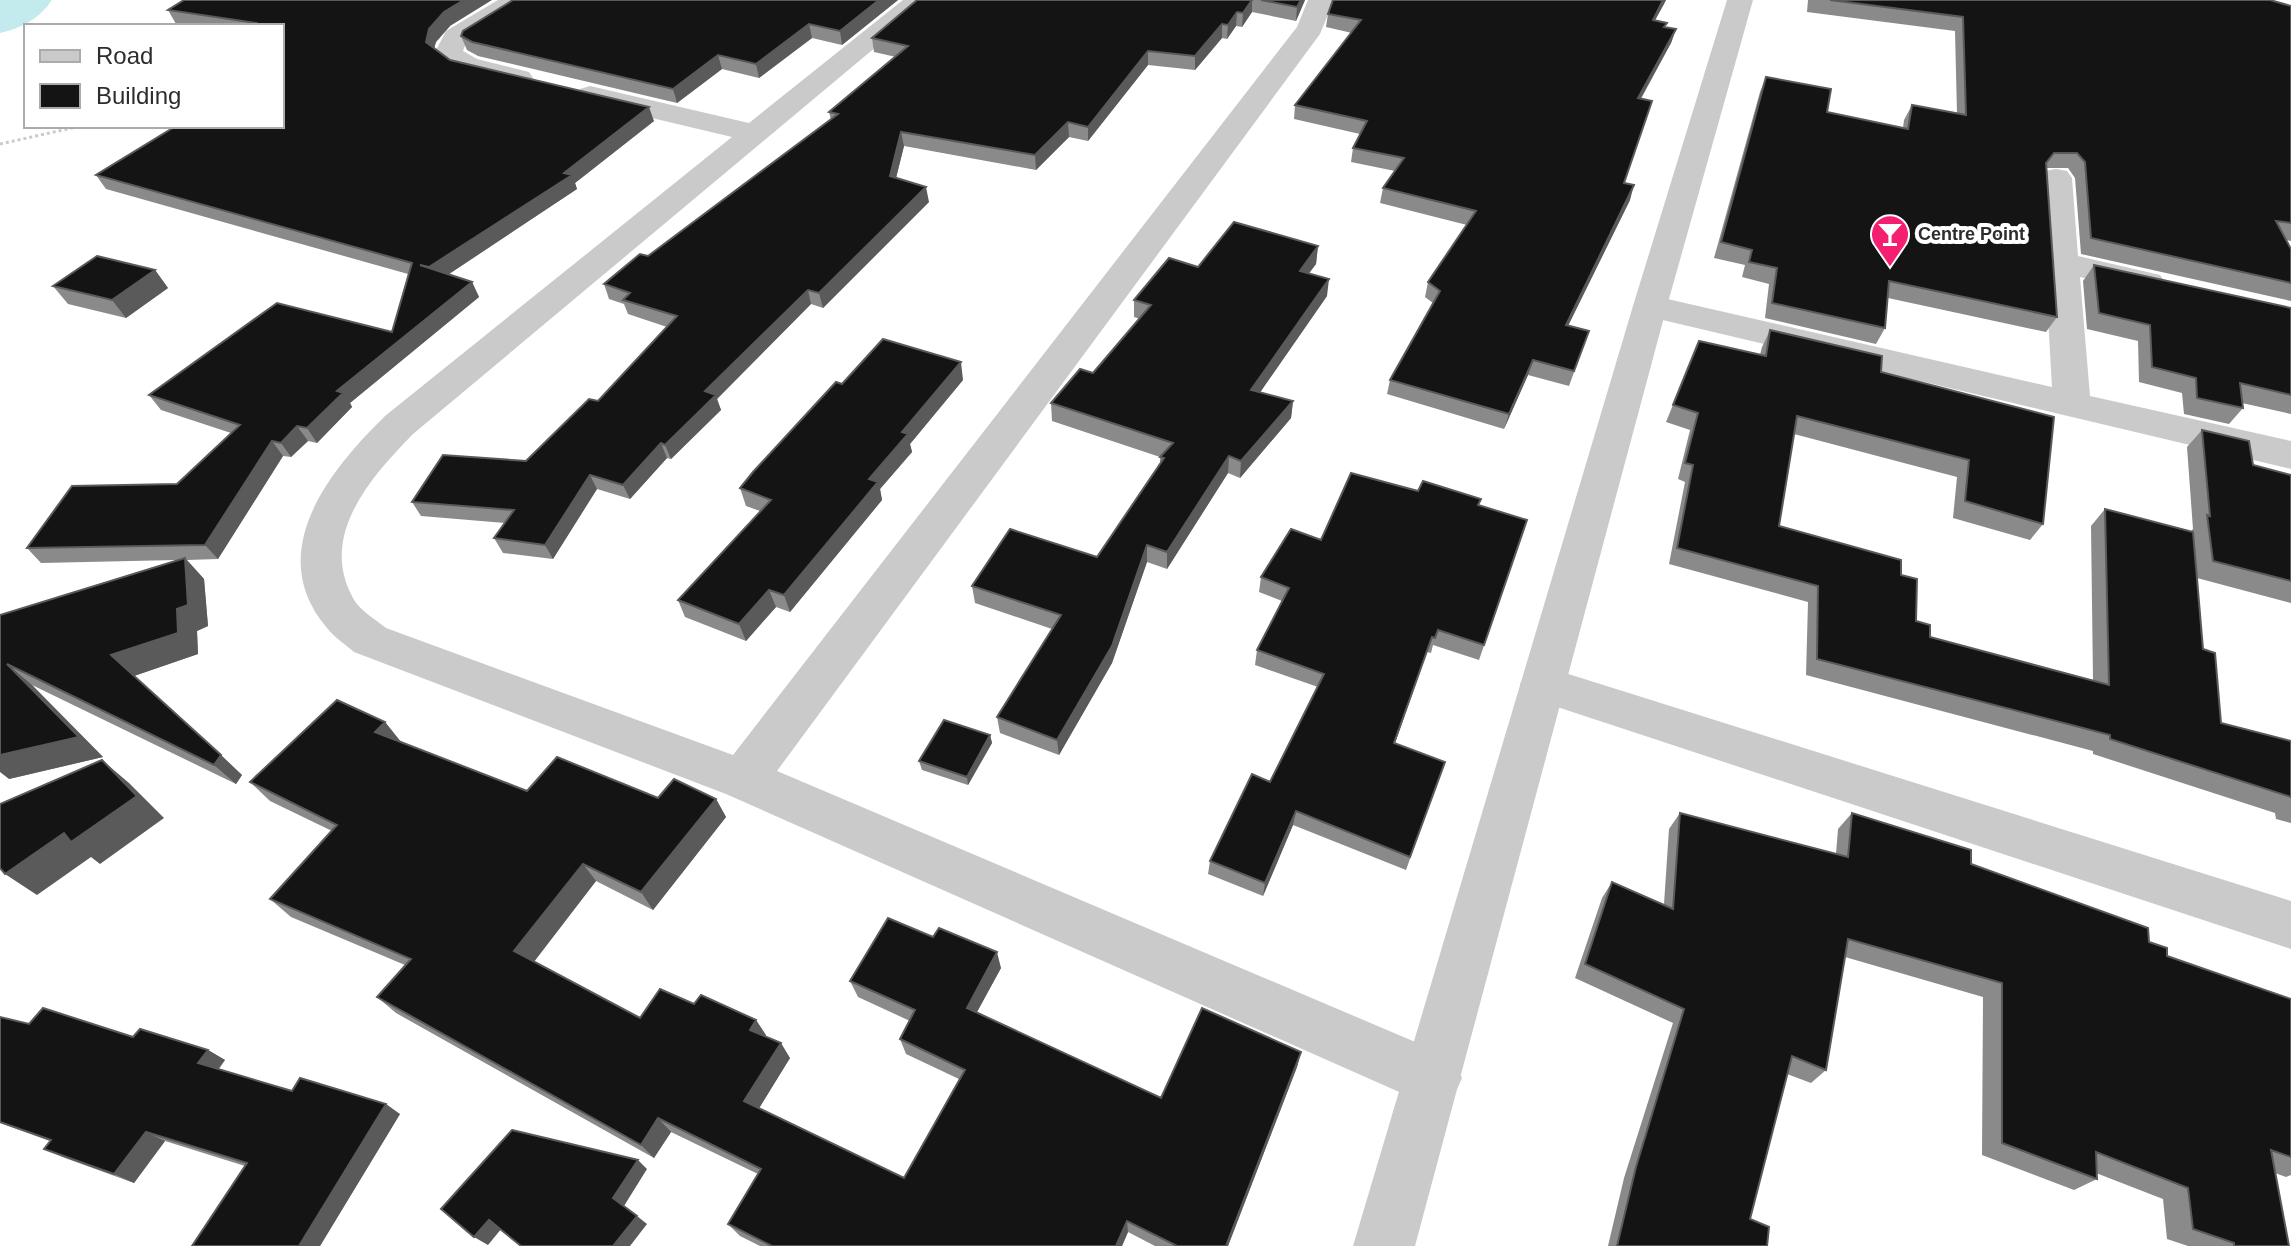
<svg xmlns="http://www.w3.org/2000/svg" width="2291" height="1246" viewBox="0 0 2291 1246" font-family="Arial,sans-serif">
	<rect width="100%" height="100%" fill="#fff"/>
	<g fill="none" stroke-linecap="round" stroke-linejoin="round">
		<path fill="#c3ebee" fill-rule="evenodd" d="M0 0H52C39 19 22 28 0 33Z"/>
		<path stroke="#cacaca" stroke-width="3" stroke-dasharray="3 3" stroke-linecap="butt" d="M0 144 81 126"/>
		<path fill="#cacaca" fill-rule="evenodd" d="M498 0H529L525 6 466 43 463 51 477 59 529 72 533 78 529 84 519 87 457 71 434 54 446 31Z
			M903 0H932L413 434C372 476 318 535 353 598 360 611 375 619 386 628L733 755 1297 27 1308 0H1334L1320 34 777 771 1453 1058 1462 1078 1453 1098 1433 1107 726 794 354 652C345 644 334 637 327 628 262 552 331 469 385 416L732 137 580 101 576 95 580 89 590 86 749 123Z
			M2056 169 2067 171 2072 178 2078 256 2160 275 2165 282 2160 289 2148 292 2080 277 2090 396 2291 441V469L1650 317 1638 314 1633 306 1638 298 1650 295 2052 387 2040 178 2045 171Z
			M1543 666 2291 901V949L1527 697 1520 684 1527 671Z"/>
		<path fill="#cacaca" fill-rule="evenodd" d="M1727 0H1753L1667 306 1415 1246H1353L1633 306Z"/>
	</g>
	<path fill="#8a8a8a" d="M513 0H898L842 45 812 38 759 78 722 69 677 103 478 56 467 50 461 36Z
		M917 0H1305L1296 21 1252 12 1242 27 1236 26 1227 39 1222 38 1195 70 1148 65 1088 141 1069 137 1036 170 904 146 896 178 929 202 823 308 811 304 717 399 721 410 671 459 667 458 630 499 597 489 553 559 503 553 494 538 505 523 421 516 412 502 526 461 598 401 667 327 628 314 624 304 609 299 604 284 648 256 831 120 829 112 896 57 874 52 872 38Z
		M1333 0H1666L1655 20 1665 27 1676 29 1671 43 1641 99 1624 183 1630 200 1568 326 1589 331 1569 386 1528 375 1504 429 1387 394 1390 380 1433 303 1425 297 1428 282 1467 225 1380 203 1383 188 1395 171 1351 162 1353 148 1360 134 1294 119 1295 105 1352 33 1326 27 1328 14Z
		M1808 0H2270L2291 6V241L2286 240 2291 249V301L2081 254 2075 178 2068 168H2047L2057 317 2046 332 1888 298 1885 328 1876 344 1765 318 1769 284 1742 277 1745 265 1714 258 1760 92 1766 77 1827 112 1903 128 1904 120 1912 105 1957 114 1955 31 1807 12Z
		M168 10 450 26 436 42 434 48 450 60 654 121 575 183 577 189 449 274 472 282 479 297 350 403 352 407 317 443 308 441 291 457 283 456 218 559 187 560 204 579 208 626 197 631 198 654 134 676 242 775 236 784 32 685 103 757 9 779 0 615 176 560 41 563 27 548 177 484 231 433 161 410 149 395 392 332 408 274 106 189 96 175 176 126 282 26H191L176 24Z
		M1318 246 1316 264 1309 273 1327 296 1260 392 1293 401 1291 418 1240 478 1228 473 1167 569 1147 562 1112 663 1059 755 1000 733 997 717 1052 629 975 603 972 586 1097 557 1160 464V457L1052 421 1051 403 1093 373 1140 319 1134 317V300L1198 267Z
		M2094 265 2291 308V414L2242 403 2243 408 2229 424 2184 414 2182 393 2139 382 2138 341 2087 329 2083 281Z
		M155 270 168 288 126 318 68 304 53 286Z
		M1770 330 1881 372 2043 524 2030 540 1953 518 1957 477 1794 434 1779 526 1901 575 1916 621 1930 637 2093 680 2091 526 2105 509 2191 531 2193 529 2187 447 2202 430 2253 465 2291 475V603L2197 578 2203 649 2221 723 2291 741V823L2276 819 2275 813 2093 754V751L1806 675 1808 602 1669 564 1685 482 1678 479 1690 430 1666 422 1699 341 1760 355 1762 347Z
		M963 380 910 444 912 452 880 489 882 500 790 612 776 607 746 641 685 617 678 600 760 511 746 506 740 488 842 384Z
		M1479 506 1527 520 1479 660 1433 645 1431 653 1427 652 1395 743 1445 762 1406 870 1293 825 1263 896 1208 874 1210 861 1270 782 1318 687 1255 665 1257 650 1282 601 1259 592 1261 577 1321 540Z
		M385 722 401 742 527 791 658 798 716 799 726 817 653 910 596 881 534 962 640 1018 694 1004 756 1020 766 1036 790 1058 759 1108 904 1178 959 1079 906 1054 900 1039 910 1021 858 997 850 981 1001 968 977 1012 1161 1098 1301 1052 1297 1067 1228 1246H1155L1128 1232 1122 1246H760L740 1236 728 1224 758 1174 671 1132 654 1158 396 1013 377 997 405 965 291 917 270 899 332 831 270 801 250 782Z
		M990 735 992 743 968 785 922 770 919 761Z
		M1680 813 1836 854 1838 829 1852 813 2149 942 2167 956 2291 999V1175L2286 1177 2275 1173 2289 1246H2188L2167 1239 2163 1199 2096 1173 2097 1179 2074 1190 1982 1155 1983 997 1845 957 1826 1070 1811 1083 1787 1074 1750 1219 1767 1246H1608L1624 1178 1673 1023 1575 978 1602 898 1612 882 1664 904 1669 829Z
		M0 1017 29 1024 133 1037 208 1050 225 1060 219 1069 292 1091 400 1114 320 1246H192L245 1166 165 1141 134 1183 65 1158 44 1149 50 1141 0 1123Z"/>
	<path fill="#5a5a5a" d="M464 0H492L450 26 436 42 432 56 426 42 429 29 444 12Z
		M879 0H898L842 45 840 31Z
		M1252 0V12L1242 27 1243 13Z
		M1301 0H1305L1296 21 1297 7Z
		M1663 0H1666L1664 4 1648 33 1653 20Z
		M1237 12 1236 26 1227 39 1228 25Z
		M809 24 812 38 759 78 756 64Z
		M1222 24V38L1195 70V56Z
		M1676 29 1671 43 1633 112 1638 98Z
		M1148 51V65L1088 141V127Z
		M718 55 722 69 677 103 673 89Z
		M649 107 654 121 575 183 577 189 437 282 429 267 564 173Z
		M1068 122 1069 137 1036 170 1035 155Z
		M901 132 904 146 893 190 890 176Z
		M1634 185 1630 200 1561 340 1566 325Z
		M926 187 929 202 823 308 819 293Z
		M1318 246 1316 264 1298 288 1300 271Z
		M155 270 168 288 126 318 112 300Z
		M1329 279 1327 296 1250 407 1251 390Z
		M472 282 479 297 350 403 352 407 317 443 307 428 337 391Z
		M808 290 811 304 717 399 721 410 671 459 665 445 705 391Z
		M1533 360 1528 375 1504 429 1509 414Z
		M961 362 963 380 910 444 912 452 880 489 882 500 790 612 784 595 902 432Z
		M1293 401 1291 418 1240 478 1241 461Z
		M297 426 308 441 291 457 281 443Z
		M272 441 283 456 218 559 205 545Z
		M661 443 667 458 630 499 623 485Z
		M1229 456 1228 473 1167 569V552Z
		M590 475 597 489 553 559 545 545Z
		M1147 545V562L1112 663 1059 755 1057 740Z
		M185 558 204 579 208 626 197 631 198 654 134 676 111 655 177 609Z
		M769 590 776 607 746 641 739 624Z
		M1432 637 1427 652 1390 757 1394 743Z
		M7 664 32 685 103 757 9 779 0 772V755Z
		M385 722 401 742 391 752 375 732Z
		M990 735 992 743 968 785 967 777Z
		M221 755 242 775 236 784 214 765Z
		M102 760 129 783 164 818 100 864 91 857 37 895 5 874Z
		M716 799 726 817 653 910 641 892Z
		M1296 811 1293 825 1263 896 1265 883Z
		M583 864 596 881 529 968 514 951Z
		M997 952 1001 968 971 1023 967 1008Z
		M756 1020 766 1035 760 1045 750 1030Z
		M781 1043 790 1058 755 1115 744 1101Z
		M208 1050 225 1060 215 1073 198 1063Z
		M1301 1052 1297 1067 1228 1246H1226Z
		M386 1104 400 1114 320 1246H299Z
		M658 1118 671 1132 654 1158 641 1145Z
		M146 1132 165 1141 134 1183 114 1174Z
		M638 1160 647 1169 624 1206 613 1198Z
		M637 1216 647 1224 630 1246H613Z
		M489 1220 502 1228 488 1245 474 1237Z
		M1127 1221 1128 1232 1122 1246H1116Z"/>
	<path fill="#141414" stroke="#5a5a5a" stroke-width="2" d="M184 0H464L444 12 429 29 426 42 450 60 649 107 564 173 572 175 429 267 420 265 472 282 337 391 343 393 307 428 297 426 281 443 272 441 205 545 27 548 72 486 177 484 240 425 149 395 277 303 392 332 412 263 96 175 176 126H282V26H253L256 23 168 10Z
		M513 0H879L840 31 809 24 756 64 718 55 673 89 472 42 461 36 463 31Z
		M917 0H1252L1243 13 1237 12 1228 25 1222 24 1195 56 1148 51 1088 127 1068 122 1035 155 901 132 890 176 926 187 819 293 808 290 705 391 716 395 665 445 661 443 623 485 590 475 545 545 494 538 514 510 412 502 443 455 526 461 589 399 598 401 677 316 623 300 630 293 604 284 640 254 648 256 838 114 829 112 908 46 872 38Z
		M1261 0H1301L1297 7Z
		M1333 0H1663L1653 20 1667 23 1664 27 1676 29 1638 98 1652 101 1624 183 1634 185 1566 325 1589 331 1574 371 1533 360 1509 414 1390 380 1440 291 1428 282 1476 211 1383 188 1404 158 1353 148 1367 121 1295 105 1361 20 1328 14Z
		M1830 0H2270L2291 6V223L2276 221 2291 249V283L2091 238 2085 162 2077 153H2054L2046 163 2057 317 1889 281 1885 328 1772 303 1777 268 1749 262 1752 250 1721 242 1766 77 1831 89 1827 112 1908 129 1912 105 1966 115 1963 17Z
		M1234 222 1318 246 1300 271 1329 279 1251 390 1293 401 1241 461 1229 456 1167 552 1147 545 1112 646 1057 740 997 717 1061 615 972 586 1010 529 1097 557 1164 458 1160 457 1173 443 1051 403 1080 369 1093 373 1151 305 1134 300 1169 258 1198 267Z
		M97 256 155 270 112 300 53 286Z
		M2094 265 2291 308V395L2240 383 2243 408 2197 398 2196 378 2152 367 2150 325 2099 313Z
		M1770 330 1882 356 1881 372 2054 417 2043 524 1965 501 1969 460 1797 416 1779 526 1901 560V575L1917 579 1916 621 1930 625V637L2109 685 2105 509 2193 532 2203 649 2215 653 2221 723 2291 741V797L2110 739V735L1817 659 1818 586 1677 548 1693 465 1685 463 1698 413 1673 405 1699 341 1766 356Z
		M883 339 961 362 902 432 908 434 869 479 878 482 784 595 769 590 739 624 678 600 771 500 740 488 753 472 836 382 842 384Z
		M2202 430 2249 441 2253 465 2291 475V581L2213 561 2207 515 2210 516Z
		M1351 473 1418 491 1423 481 1481 499 1478 505 1527 520 1484 645 1438 630 1435 638 1432 637 1394 743 1445 762 1410 857 1296 811 1265 883 1210 861 1252 774 1270 782 1324 674 1257 650 1289 588 1261 577 1291 529 1321 540Z
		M185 558 188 605 177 609 178 633 111 655 221 755 214 765 7 664 79 737 0 755V615Z
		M337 700 385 722 375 732 527 791 557 757 658 798 674 779 716 799 641 892 583 864 514 951 640 1018 660 989 694 1004 701 995 756 1020 750 1030 781 1043 744 1101 904 1178 965 1070 900 1039 915 1010 850 981 888 918 933 937 939 928 997 952 967 1008 1161 1098 1202 1008 1301 1052 1226 1246H1177L1127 1221 1116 1246H772L728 1224 761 1169 658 1118 641 1145 377 997 411 959 270 899 337 825 250 782Z
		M944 720 990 735 967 777 919 761Z
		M102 760 137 796 71 842 64 833 5 874 0 868V804Z
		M1680 813 1848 857 1852 813 1971 850V864L2148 928 2149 942 2167 948V956L2291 999V1157L2271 1150 2289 1246H2234V1243L2193 1229 2188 1188 2096 1152 2097 1179 2002 1143V983L1848 939 1826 1070 1792 1056 1750 1219 1769 1227 1767 1246H1617L1636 1167 1684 1009 1585 964 1612 882 1673 909Z
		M43 1008 133 1037 140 1029 208 1050 198 1063 292 1091 300 1078 386 1104 299 1246H192L247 1163 146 1132 114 1174 44 1149 51 1140 0 1122V1017L29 1024Z
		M512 1130 638 1160 613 1198 637 1216 613 1246H521L489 1220 474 1237 441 1209Z"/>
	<defs>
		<symbol id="bar-pin" viewBox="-11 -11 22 30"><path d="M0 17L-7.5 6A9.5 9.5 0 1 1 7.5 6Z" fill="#f41f71" stroke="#fff"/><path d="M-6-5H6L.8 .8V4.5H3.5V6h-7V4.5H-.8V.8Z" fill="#fff"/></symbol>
	</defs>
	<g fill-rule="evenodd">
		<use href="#bar-pin" x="1868" y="212" width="44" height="60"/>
	</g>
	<g text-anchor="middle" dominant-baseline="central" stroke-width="8" stroke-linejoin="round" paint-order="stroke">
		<g font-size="18" font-weight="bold" fill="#2d2d2d" stroke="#fff" text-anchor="start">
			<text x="1918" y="234">Centre Point</text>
		</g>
	</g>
	<rect x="24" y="24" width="260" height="104" fill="#ffffff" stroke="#ababab" stroke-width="2"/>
	<rect x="40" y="50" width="40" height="12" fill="#cacaca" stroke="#ababab" stroke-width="2"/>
	<text x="96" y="64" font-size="24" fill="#2d2d2d">Road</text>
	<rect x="40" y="84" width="40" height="24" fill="#141414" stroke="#ababab" stroke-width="2"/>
	<text x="96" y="104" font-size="24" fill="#2d2d2d">Building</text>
</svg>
